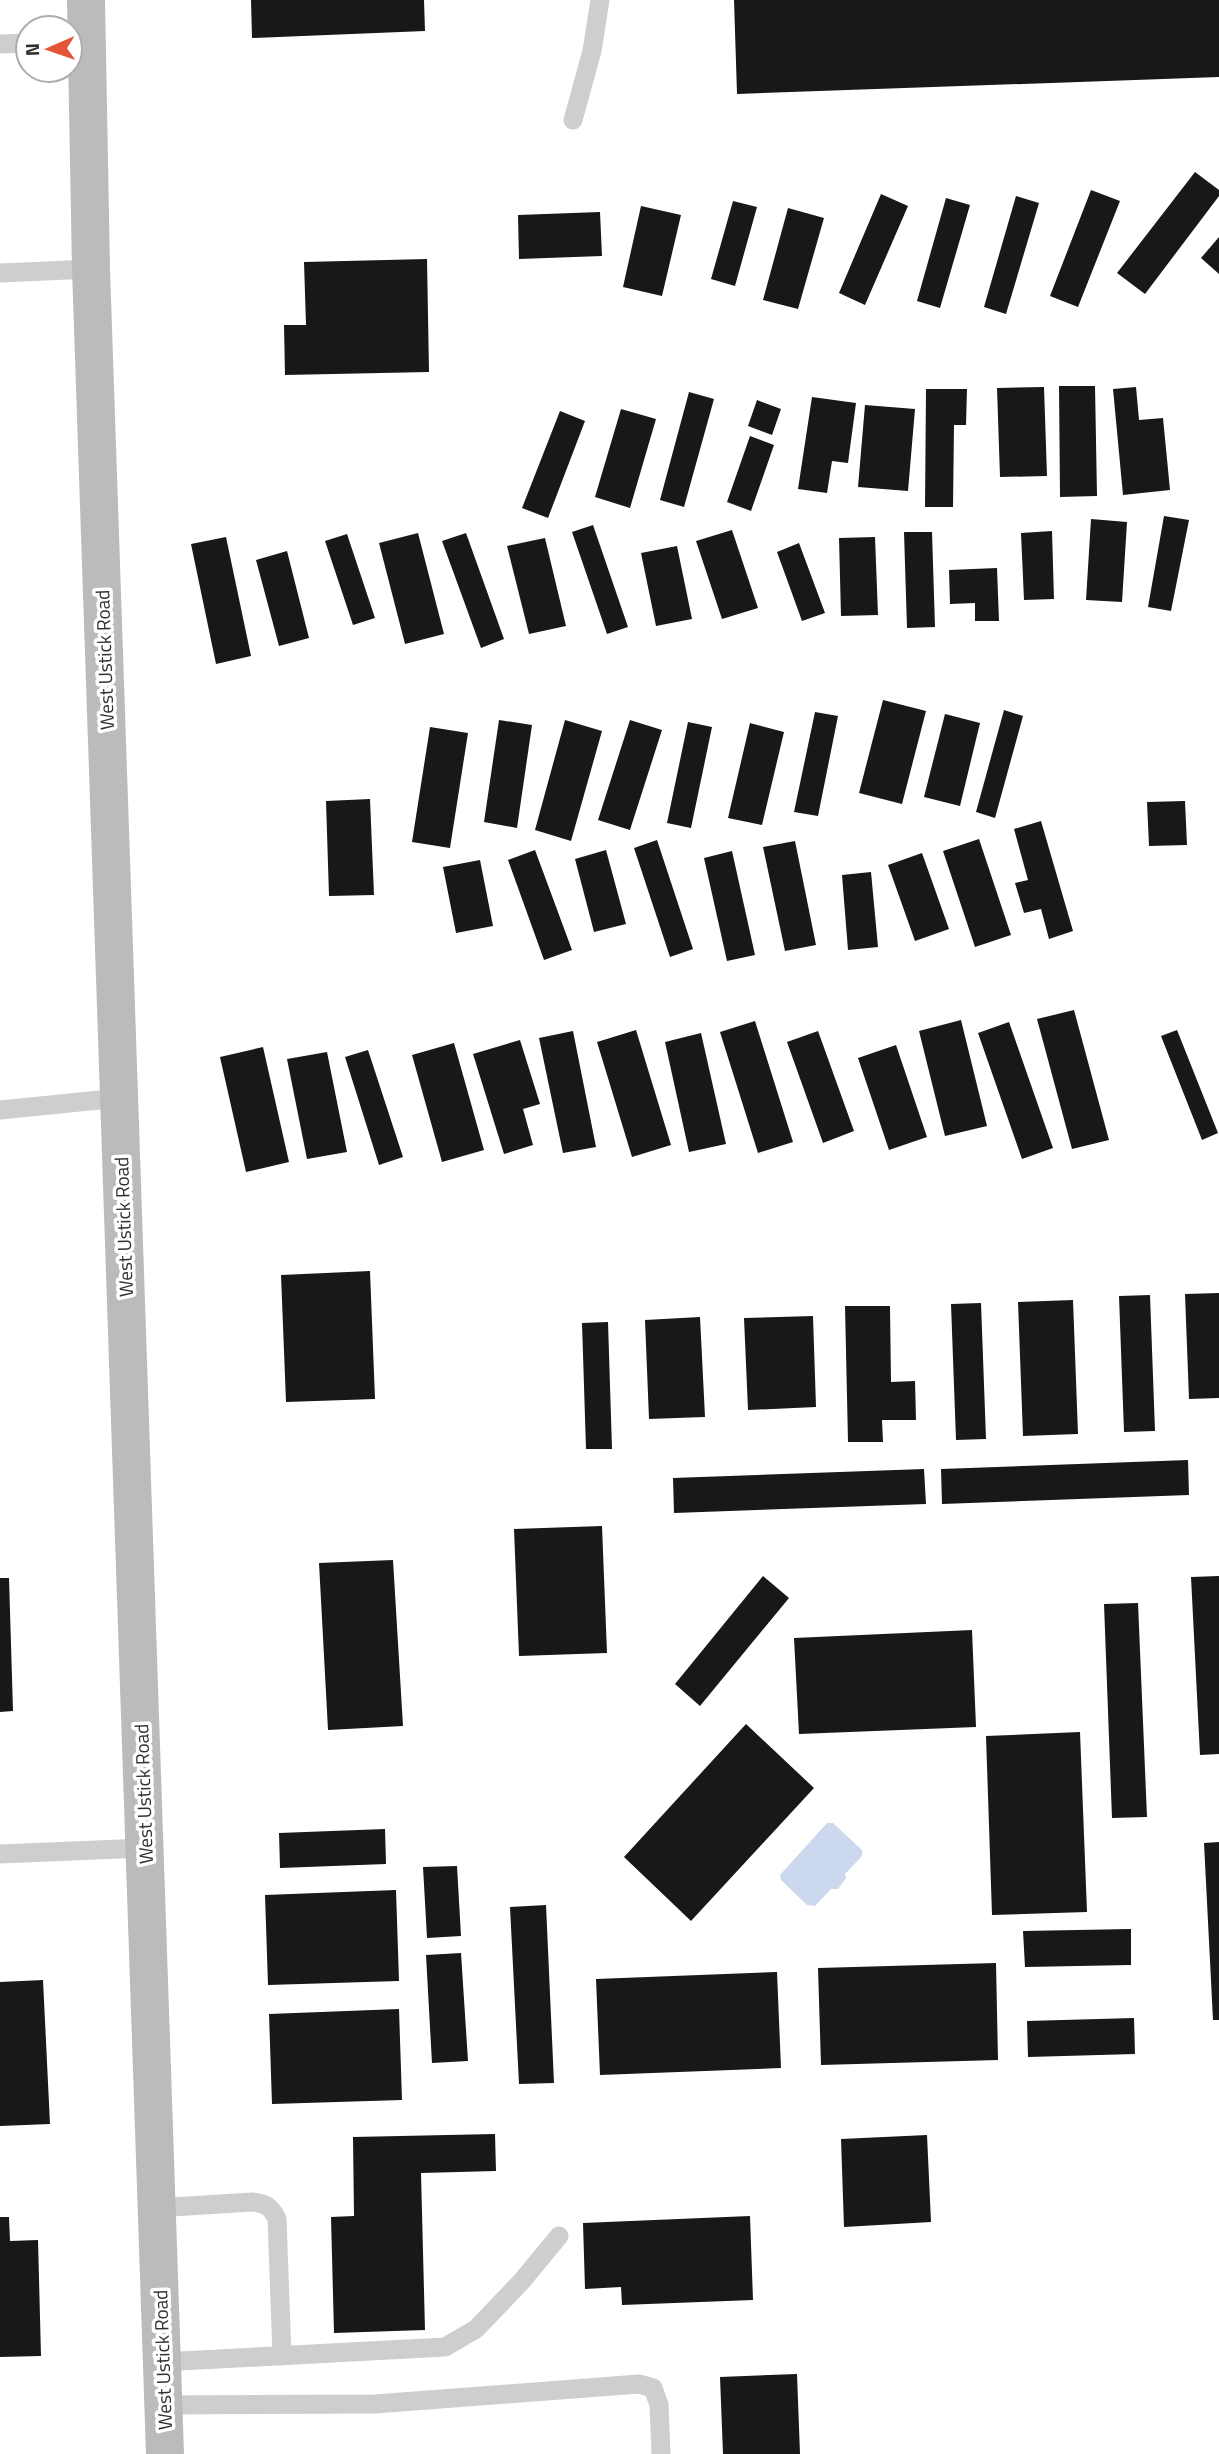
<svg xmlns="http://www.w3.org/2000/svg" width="1219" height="2454" viewBox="0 0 1219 2454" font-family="'Titillium Web',sans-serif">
	<rect width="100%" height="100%" fill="#fff"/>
	<path fill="#ccd8ed" d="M827 1823H833L862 1850V1856L845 1874 846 1878 838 1889H831L815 1906 807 1905 781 1880 780 1875Z"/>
	<path fill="#181818" d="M251 0H424L425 31 252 38Z
		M734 0H1219V77L737 94Z
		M1195 172 1219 190V196L1145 294 1117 273Z
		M1091 190 1120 201 1078 307 1050 296Z
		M881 194 908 206 865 305 839 293Z
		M1016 196 1039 203 1006 314 984 307Z
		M946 198 970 205 940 308 917 301Z
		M733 201 757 207 735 286 711 279Z
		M641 206 681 215 662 296 623 287Z
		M788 208 824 218 798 309 763 300Z
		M600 212 602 256 519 259 518 215Z
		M1219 237V274L1201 258Z
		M427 259 429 372 285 375 284 325H306L304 262Z
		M1059 386H1095L1097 496 1060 497Z
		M1044 387 1047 476 1000 477 997 388Z
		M1136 387 1139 420 1163 418 1170 490 1123 495 1113 389Z
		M926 389H967L966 425H954L953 507H925Z
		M689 392 714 399 684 507 660 500Z
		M812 397 856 403 848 463 832 461 827 493 798 489Z
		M757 400 781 409 772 435 748 426Z
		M865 405 915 409 908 491 858 487Z
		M621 409 656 419 630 508 595 497Z
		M560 411 585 421 548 518 522 508Z
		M750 436 774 445 751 511 727 502Z
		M1164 516 1189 520 1171 611 1148 607Z
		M1091 519 1127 522 1122 602 1086 600Z
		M593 525 628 627 607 634 572 532Z
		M732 530 758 608 722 619 696 541Z
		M1052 531 1054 599 1024 600 1021 533Z
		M904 532H932L935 627 907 628Z
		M418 533 444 634 405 644 379 543Z
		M466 533 504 639 481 648 442 541Z
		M347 534 375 618 353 625 325 541Z
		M226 537 251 656 216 664 191 544Z
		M875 537 878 615 841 616 839 538Z
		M545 538 566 626 529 634 507 546Z
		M799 543 825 613 802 621 777 552Z
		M677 546 692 619 656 626 641 553Z
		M287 551 309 638 279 646 256 560Z
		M997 568 999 621H975V603L950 604 949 570Z
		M883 700 926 711 902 804 859 793Z
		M1004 710 1023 716 995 818 976 812Z
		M815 712 838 716 818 816 794 812Z
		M945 714 980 723 960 806 924 797Z
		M499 720 532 725 517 828 484 822Z
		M565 720 602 731 571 841 535 830Z
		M630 720 662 730 630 830 598 820Z
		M688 722 712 727 691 828 667 823Z
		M750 723 784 732 762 825 728 818Z
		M430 727 468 733 450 848 412 842Z
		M370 799 374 895 329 896 326 801Z
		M1185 801 1187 845 1149 846 1147 802Z
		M1041 821 1073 931 1049 939 1041 909 1024 913 1015 883 1028 880 1014 829Z
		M979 839 1011 935 975 947 943 851Z
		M657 840 693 949 670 957 634 848Z
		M795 841 816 945 785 951 763 847Z
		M535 850 572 950 544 960 508 860Z
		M606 850 626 924 594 932 575 859Z
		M732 851 755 955 727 961 704 858Z
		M922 853 949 929 915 941 888 865Z
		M480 860 493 926 456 933 443 867Z
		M871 872 878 947 848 950 842 875Z
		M1074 1010 1109 1140 1072 1149 1037 1019Z
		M961 1020 987 1126 945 1136 919 1031Z
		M755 1021 793 1142 758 1153 720 1032Z
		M1009 1022 1053 1148 1022 1159 978 1033Z
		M636 1030 671 1145 632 1157 597 1042Z
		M1177 1030 1218 1133 1202 1140 1161 1036Z
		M573 1031 596 1147 563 1153 539 1038Z
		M818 1031 854 1131 823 1143 787 1042Z
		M701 1033 726 1144 689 1152 665 1042Z
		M520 1040 540 1104 523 1109 533 1145 504 1154 473 1054Z
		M454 1043 484 1150 442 1162 412 1055Z
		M896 1045 927 1137 889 1150 858 1058Z
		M263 1047 289 1162 246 1172 220 1057Z
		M368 1050 403 1157 379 1165 345 1057Z
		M327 1052 347 1152 307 1159 287 1059Z
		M370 1271 375 1399 286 1402 281 1275Z
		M1219 1293V1398L1189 1399 1185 1294Z
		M1150 1295 1155 1431 1124 1432 1119 1296Z
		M1073 1300 1078 1434 1023 1436 1018 1302Z
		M981 1303 986 1439 956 1440 951 1304Z
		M845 1306H890L891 1382 915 1381 916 1420H882L883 1442H848Z
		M813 1316 816 1407 748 1410 744 1318Z
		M700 1317 705 1417 649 1419 645 1320Z
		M608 1322 612 1449H586L582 1323Z
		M1188 1460 1189 1495 942 1504 941 1469Z
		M924 1469 926 1504 674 1513 673 1478Z
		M602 1526 607 1653 519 1656 514 1529Z
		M393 1560 403 1726 328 1730 319 1563Z
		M763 1576 789 1598 700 1706 675 1684Z
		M1219 1576V1754L1200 1755 1191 1577Z
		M0 1578H9L13 1711 0 1712Z
		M1138 1603 1147 1817 1112 1818 1104 1604Z
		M972 1630 976 1727 799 1734 794 1638Z
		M746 1724 814 1788 691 1921 624 1857Z
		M1080 1732 1087 1912 992 1915 986 1736Z
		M385 1829 386 1864 280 1868 279 1833Z
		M1219 1842V2020H1213L1204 1843Z
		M457 1866 461 1936 427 1938 423 1867Z
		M396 1890 399 1981 268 1985 265 1895Z
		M546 1905 554 2083 519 2084 510 1907Z
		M1131 1929V1965L1025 1967 1023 1931Z
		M461 1953 468 2061 432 2063 426 1955Z
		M996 1963 998 2060 821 2065 818 1968Z
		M777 1972 781 2068 600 2075 596 1979Z
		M43 1980 50 2124 0 2126V1982Z
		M399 2009 402 2100 272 2104 269 2014Z
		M1134 2018 1135 2054 1028 2057 1027 2021Z
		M495 2134 496 2171 421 2173 425 2330 334 2333 331 2217 354 2216 353 2137Z
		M927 2135 931 2222 844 2227 841 2139Z
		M750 2216 753 2300 622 2305 621 2287 585 2289 583 2223Z
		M0 2217H9L10 2241 38 2240 41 2356 0 2357Z
		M797 2374 800 2454H723L720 2377Z"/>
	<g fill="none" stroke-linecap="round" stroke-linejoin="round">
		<path stroke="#cecece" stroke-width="19" d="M0 44 28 43
			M573 120 592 51 600 0
			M0 273 91 269
			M0 1110 119 1098
			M0 1854 144 1848
			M156 2208 252 2202C266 2203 271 2207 277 2219L282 2356
			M162 2362 445 2347 476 2329 521 2282 559 2236
			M163 2405 375 2404 639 2384 653 2388 659 2405 661 2454"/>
		<path stroke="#bbb" stroke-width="38" d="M86 0 91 269 165 2454"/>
	</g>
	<g text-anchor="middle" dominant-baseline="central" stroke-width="7" stroke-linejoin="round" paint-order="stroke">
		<g font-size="19" fill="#313131" stroke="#fff">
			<text transform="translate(104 660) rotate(-92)">West Ustick Road</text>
			<text transform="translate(123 1227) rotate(-92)">West Ustick Road</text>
			<text transform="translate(143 1794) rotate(-92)">West Ustick Road</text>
			<text transform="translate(162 2360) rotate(-92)">West Ustick Road</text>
		</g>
	</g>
	<g transform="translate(49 49) rotate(268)"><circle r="33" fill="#ffffff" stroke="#adadad" stroke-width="2"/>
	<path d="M0-5L12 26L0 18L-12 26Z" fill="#e45436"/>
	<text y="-10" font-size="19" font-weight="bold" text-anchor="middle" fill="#313131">N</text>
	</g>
</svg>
